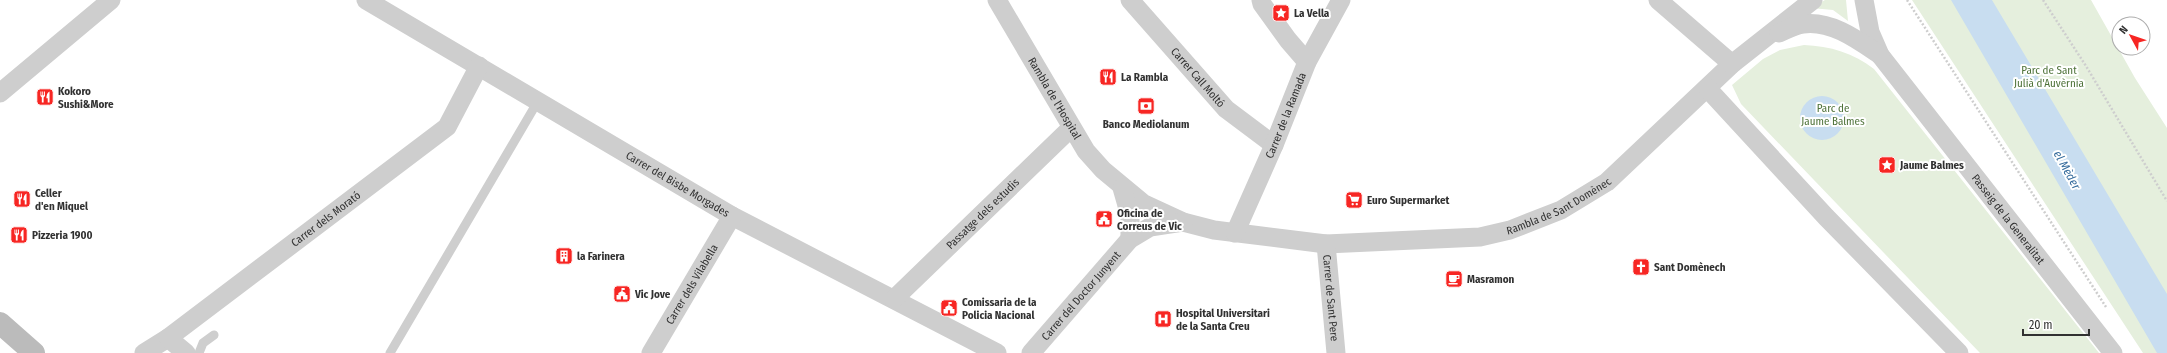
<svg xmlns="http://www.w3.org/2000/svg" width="2167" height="353" viewBox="0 0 2167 353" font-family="'Fira Sans Condensed',sans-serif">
	<rect width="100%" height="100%" fill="#fff"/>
	<path fill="#e5efdd" d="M1825 0H1846L1848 21 1833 10 1811 8Z
		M1912 0H2091L2135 78 2167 128V353H2143Z
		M1804 45C1830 46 1854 53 1874 69L2099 353H1980L1741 104 1732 85 1763 59 1780 50Z"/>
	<path fill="#c8ddf0" d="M1951 0H1992L2167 294V353H2157Z
		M1800 118a22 22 0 1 1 44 0a22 22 0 1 1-44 0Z"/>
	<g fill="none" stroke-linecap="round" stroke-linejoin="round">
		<path stroke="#cecece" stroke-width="2.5" stroke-dasharray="2 2" stroke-linecap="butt" d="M1907 0 2106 307
			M2043 0 2086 66 2167 201"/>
		<path stroke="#cecece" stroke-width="9" d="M199 353 203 343 214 335
			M390 353 538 101"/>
		<g stroke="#cecece" stroke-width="19">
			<path id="s1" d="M366 0 732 216 997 353"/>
			<path id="s2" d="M997 0 1086 151 1103 170 1144 204 1183 222 1214 230 1326 244 1480 237 1510 230 1561 210 1607 182 1732 64 1813 0"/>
			<path id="s3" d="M1130 0 1226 109 1274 145"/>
			<path d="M1261 0 1262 4 1288 40 1307 62"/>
			<path d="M1658 0 1732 64"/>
			<path id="s4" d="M1864 0 1870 32 1880 55 2113 353"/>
			<path d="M1779 33C1786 30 1795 25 1803 24 1831 20 1858 40 1880 55"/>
			<path d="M1707 88 1826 217 1959 353"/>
			<path d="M0 93 111 0"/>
			<path d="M1122 188 1130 216V239"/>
			<path id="s5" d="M1235 233 1274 145 1307 62 1341 0"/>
			<path id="s6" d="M1326 244 1336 353"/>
			<path id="s7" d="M894 299 1071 128"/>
			<path d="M144 353 168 338"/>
			<path id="s8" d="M186 353 168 338 447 127 479 66"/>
			<path id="s9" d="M651 353 732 216"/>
			<path id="s10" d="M1031 353 1130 239 1150 227 1183 222"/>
		</g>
		<path stroke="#bbb" stroke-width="22" d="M0 323 34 353"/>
	</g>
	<defs>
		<symbol id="sight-square" viewBox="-11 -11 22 22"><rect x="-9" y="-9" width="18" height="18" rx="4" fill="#f72623" stroke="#fff"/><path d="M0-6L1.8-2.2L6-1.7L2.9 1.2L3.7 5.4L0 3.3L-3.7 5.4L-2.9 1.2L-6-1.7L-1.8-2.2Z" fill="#fff"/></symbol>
		<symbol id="restaurant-square" viewBox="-11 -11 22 22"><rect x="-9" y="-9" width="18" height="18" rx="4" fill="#f72623" stroke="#fff"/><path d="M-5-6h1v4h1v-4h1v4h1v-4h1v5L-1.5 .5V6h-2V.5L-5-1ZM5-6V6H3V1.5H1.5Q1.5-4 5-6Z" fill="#fff"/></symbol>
		<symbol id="bank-square" viewBox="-11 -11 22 22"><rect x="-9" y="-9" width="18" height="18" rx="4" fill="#f72623" stroke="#fff"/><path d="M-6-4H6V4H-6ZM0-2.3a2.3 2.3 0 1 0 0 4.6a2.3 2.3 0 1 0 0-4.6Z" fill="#fff"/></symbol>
		<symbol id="supermarket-square" viewBox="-11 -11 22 22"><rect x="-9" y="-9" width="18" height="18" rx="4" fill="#f72623" stroke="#fff"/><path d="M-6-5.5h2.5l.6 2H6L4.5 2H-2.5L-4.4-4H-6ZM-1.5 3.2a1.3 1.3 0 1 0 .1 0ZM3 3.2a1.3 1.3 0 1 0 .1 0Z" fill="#fff"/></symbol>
		<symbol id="civic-square" viewBox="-11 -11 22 22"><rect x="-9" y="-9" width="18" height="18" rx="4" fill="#f72623" stroke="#fff"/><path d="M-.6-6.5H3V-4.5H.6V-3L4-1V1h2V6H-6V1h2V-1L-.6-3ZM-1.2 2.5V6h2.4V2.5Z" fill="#fff"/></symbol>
		<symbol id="building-square" viewBox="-11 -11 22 22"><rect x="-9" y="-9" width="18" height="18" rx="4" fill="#f72623" stroke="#fff"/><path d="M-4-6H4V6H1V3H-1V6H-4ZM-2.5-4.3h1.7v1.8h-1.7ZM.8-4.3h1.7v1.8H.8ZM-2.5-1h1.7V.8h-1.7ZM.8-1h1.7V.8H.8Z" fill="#fff"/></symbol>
		<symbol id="church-square" viewBox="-11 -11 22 22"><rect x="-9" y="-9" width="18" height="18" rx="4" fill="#f72623" stroke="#fff"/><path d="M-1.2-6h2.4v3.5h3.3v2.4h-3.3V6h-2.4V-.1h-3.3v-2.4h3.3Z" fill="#fff"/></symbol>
		<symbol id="cafe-square" viewBox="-11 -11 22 22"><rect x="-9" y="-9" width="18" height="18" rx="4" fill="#f72623" stroke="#fff"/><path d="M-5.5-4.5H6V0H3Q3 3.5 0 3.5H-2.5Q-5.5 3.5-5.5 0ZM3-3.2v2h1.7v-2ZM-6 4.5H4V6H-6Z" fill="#fff"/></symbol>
		<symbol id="hospital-square" viewBox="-11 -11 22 22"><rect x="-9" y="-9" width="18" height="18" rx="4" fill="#f72623" stroke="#fff"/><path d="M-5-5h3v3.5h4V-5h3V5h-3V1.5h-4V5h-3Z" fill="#fff"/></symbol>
	</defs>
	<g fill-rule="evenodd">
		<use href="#sight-square" x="1271" y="3" width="20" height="20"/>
		<use href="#restaurant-square" x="1098" y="67" width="20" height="20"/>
		<use href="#restaurant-square" x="35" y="87" width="20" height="20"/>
		<use href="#bank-square" x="1136" y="96" width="20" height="20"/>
		<use href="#sight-square" x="1877" y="155" width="20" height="20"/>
		<use href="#restaurant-square" x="12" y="189" width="20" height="20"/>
		<use href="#supermarket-square" x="1344" y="190" width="20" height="20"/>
		<use href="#civic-square" x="1094" y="209" width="20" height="20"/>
		<use href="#restaurant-square" x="9" y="225" width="20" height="20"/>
		<use href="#building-square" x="554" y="246" width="20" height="20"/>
		<use href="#church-square" x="1631" y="257" width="20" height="20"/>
		<use href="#cafe-square" x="1444" y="269" width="20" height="20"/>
		<use href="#civic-square" x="612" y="284" width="20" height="20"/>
		<use href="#civic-square" x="939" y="298" width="20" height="20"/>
		<use href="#hospital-square" x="1153" y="309" width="20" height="20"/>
	</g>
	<g text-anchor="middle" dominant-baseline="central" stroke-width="4" stroke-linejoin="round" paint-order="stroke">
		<g font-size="11" font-weight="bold" fill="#313131" stroke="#fff" text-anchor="start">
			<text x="1294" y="13">La Vella</text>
			<text x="1121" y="77">La Rambla</text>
			<text x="58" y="91">Kokoro<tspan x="58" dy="13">Sushi&amp;More</tspan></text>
			<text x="1146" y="124" text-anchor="middle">Banco Mediolanum</text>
			<text x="1900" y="165">Jaume Balmes</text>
			<text x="35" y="193">Celler<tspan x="35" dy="13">d'en Miquel</tspan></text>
			<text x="1367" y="200">Euro Supermarket</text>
			<text x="1117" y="213">Oficina de<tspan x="1117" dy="13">Correus de Vic</tspan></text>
			<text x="32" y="235">Pizzeria 1900</text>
			<text x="577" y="256">la Farinera</text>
			<text x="1654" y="267">Sant Domènech</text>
			<text x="1467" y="279">Masramon</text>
			<text x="635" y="294">Vic Jove</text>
			<text x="962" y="302">Comissaria de la<tspan x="962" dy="13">Policia Nacional</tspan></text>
			<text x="1176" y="313">Hospital Universitari<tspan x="1176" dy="13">de la Santa Creu</tspan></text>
		</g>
		<g font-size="11" fill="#4e7239" stroke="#fff">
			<text x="2049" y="70">Parc de Sant<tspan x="2049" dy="13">Julià d'Auvèrnia</tspan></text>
			<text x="1833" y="108">Parc de<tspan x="1833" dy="13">Jaume Balmes</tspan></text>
		</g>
		<g font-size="11" fill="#313131" stroke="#fff">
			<text stroke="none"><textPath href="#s3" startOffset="103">Carrer Call Moltó</textPath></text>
			<text stroke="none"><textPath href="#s2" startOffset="114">Rambla de l'Hospital</textPath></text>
			<text stroke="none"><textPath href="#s5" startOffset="128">Carrer de la Ramada</textPath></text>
			<text stroke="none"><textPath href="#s1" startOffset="362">Carrer del Bisbe Morgades</textPath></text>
			<text stroke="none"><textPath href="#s2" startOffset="681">Rambla de Sant Domènec</textPath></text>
			<text stroke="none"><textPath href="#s7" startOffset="123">Passatge dels estudis</textPath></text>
			<text stroke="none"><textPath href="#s8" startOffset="221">Carrer dels Morató</textPath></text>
			<text stroke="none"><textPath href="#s4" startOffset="266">Passeig de la Generalitat</textPath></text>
			<text stroke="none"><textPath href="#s9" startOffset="80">Carrer dels Vilabella</textPath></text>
			<text stroke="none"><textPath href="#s10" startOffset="76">Carrer del Doctor Junyent</textPath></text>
			<text stroke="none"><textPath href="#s6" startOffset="54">Carrer de Sant Pere</textPath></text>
		</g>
		<g font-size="12" font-style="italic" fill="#356b9c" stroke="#fff">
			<text transform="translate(2067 170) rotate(61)">el Mèder</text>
		</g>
	</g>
	<g transform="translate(2131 36) rotate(310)"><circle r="19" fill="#ffffff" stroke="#adadad"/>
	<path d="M0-3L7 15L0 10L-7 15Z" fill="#f72623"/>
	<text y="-6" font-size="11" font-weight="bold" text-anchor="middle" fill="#313131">N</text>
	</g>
	<path d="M2023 329v6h66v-6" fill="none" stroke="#313131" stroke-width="2"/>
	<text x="2029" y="329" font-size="12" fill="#313131" stroke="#ffffff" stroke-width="3" paint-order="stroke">20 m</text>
</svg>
